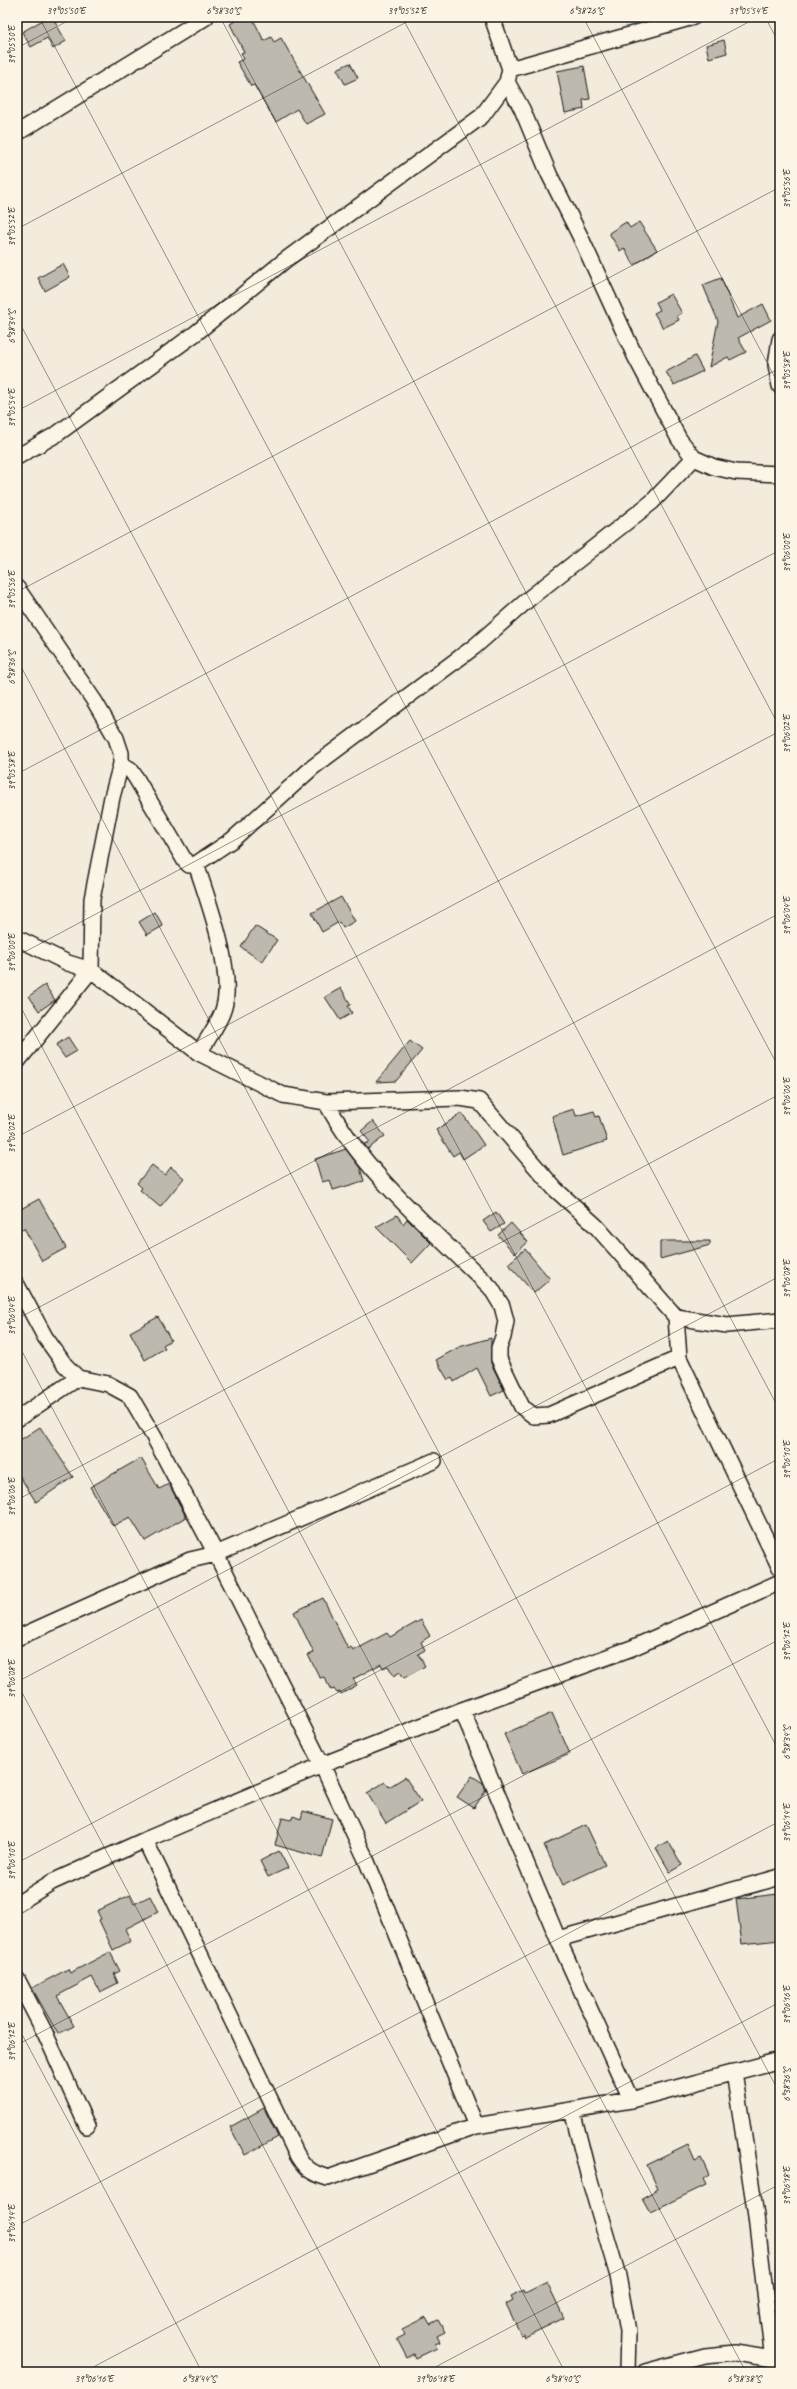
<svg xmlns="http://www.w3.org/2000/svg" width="797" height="2389" viewBox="0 0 797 2389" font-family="Caveat,sans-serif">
	<rect width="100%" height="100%" fill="#f3ecdd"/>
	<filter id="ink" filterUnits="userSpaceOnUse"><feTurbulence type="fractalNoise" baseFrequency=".025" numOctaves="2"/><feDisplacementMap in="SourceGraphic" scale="8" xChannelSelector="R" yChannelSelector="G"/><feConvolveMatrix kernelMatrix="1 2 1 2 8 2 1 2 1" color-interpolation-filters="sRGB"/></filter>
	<g filter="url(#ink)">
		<path fill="#beb9ae" stroke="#1c1c1c" d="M48 17H52L66 41 53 49 47 38 31 47 22 32Z
			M242 17H252L264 41 271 37 274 42 281 38 325 114 306 124 297 109 276 122 254 85 251 86 237 62 244 59 241 53 244 52 230 24Z
			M724 40 727 53 709 58 706 45Z
			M350 63 358 78 345 84 337 69Z
			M584 66 590 99 583 100 584 109 565 113 557 71Z
			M626 222 630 228 639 222 657 250 634 265 624 248 620 251 609 233Z
			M63 264 70 277 45 291 38 278Z
			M721 278 737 318 763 304 771 320 738 338 746 352 730 360 728 357 709 367 718 321 703 285Z
			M671 294 682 313 677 316 679 320 663 328 654 313 660 310 656 302Z
			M695 356 703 371 674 385 666 372Z
			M341 897 355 921 343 928 339 922 322 932 312 913Z
			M155 912 163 926 147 935 139 922Z
			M255 926 277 940 262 962 241 947Z
			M45 985 55 1000 39 1011 29 996Z
			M341 988 351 1005 348 1006 352 1013 340 1020 325 997Z
			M68 1037 77 1051 65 1058 56 1045Z
			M410 1041 422 1050 396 1081 376 1082Z
			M574 1109 576 1116 594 1111 596 1117 599 1116 607 1141 563 1155 552 1116Z
			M462 1113 484 1145 463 1159 459 1152 453 1156 436 1130Z
			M373 1121 385 1136 368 1149 364 1144 370 1142 361 1131Z
			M346 1149 360 1168 364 1181 333 1190 330 1180 322 1182 315 1159Z
			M152 1165 165 1175 171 1167 184 1178 160 1207 140 1190 142 1188 137 1183Z
			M39 1199 66 1248 42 1261 24 1228 17 1232V1211Z
			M496 1212 504 1224 491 1232 483 1221Z
			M397 1215 403 1224 407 1219 431 1243 412 1263 376 1227Z
			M511 1223 528 1242 515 1254 498 1235Z
			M660 1241H710V1245L660 1259Z
			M525 1249 550 1279 534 1293 508 1264Z
			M158 1317 171 1340 163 1345 165 1348 145 1360 130 1332Z
			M491 1338V1363L504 1390 491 1396 477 1368 454 1382 452 1378 448 1380 436 1360 459 1347Z
			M40 1427 73 1477 36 1502 17 1472V1442Z
			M141 1458 159 1489 169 1484 186 1517 145 1541 130 1517 113 1526 90 1487Z
			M323 1598 348 1649 351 1647 353 1651 387 1633 390 1637 421 1620 430 1636 421 1642 425 1650 418 1654 425 1666 404 1678 400 1672 394 1676 388 1666 383 1668 381 1664 353 1679 357 1685 341 1694 340 1692 337 1693 334 1689 331 1690 324 1677 320 1678 308 1655 314 1653 294 1612Z
			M552 1713 570 1754 522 1774 504 1734Z
			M472 1776 483 1783 486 1790 474 1808 457 1797Z
			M405 1777 421 1801 386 1823 367 1793 385 1782 389 1787Z
			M303 1811 332 1819 322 1858 275 1845 282 1818 291 1820 293 1816 301 1819Z
			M586 1825 605 1865 563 1885 544 1845Z
			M668 1841 682 1865 670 1872 656 1848Z
			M279 1851 288 1868 268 1877 260 1861Z
			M778 1894 780 1940 742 1944 736 1899Z
			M130 1895 134 1904 150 1896 158 1912 125 1929 131 1941 113 1950 99 1920 101 1919 97 1911Z
			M110 1952 120 1971 114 1974 118 1983 100 1992 92 1977 57 1996 74 2026 58 2034 32 1988 68 1969 70 1973Z
			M264 2108 278 2137 245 2155 230 2127Z
			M688 2145 695 2161 701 2158 709 2175 703 2179 706 2185 650 2212 642 2198 658 2189 647 2165Z
			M547 2282 564 2318 525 2337 524 2334 521 2335 506 2304 513 2300 511 2296 524 2290 525 2293Z
			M426 2317 430 2324 438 2320 445 2332 437 2336 440 2342 435 2344 437 2348 416 2358 414 2354 407 2358 397 2339 405 2335 402 2329Z"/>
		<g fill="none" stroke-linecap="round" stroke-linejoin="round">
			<defs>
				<path id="minor" d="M510 69 693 17
					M507 82 522 109 549 174 580 236 635 356 679 439 694 458 714 467 736 472 780 474
					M17 133 206 17
					M780 339 776 365 780 386
					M17 457 57 434 196 333 284 261 482 116 507 82 510 69 492 17
					M17 588 95 702 116 738 121 753V764L112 797 92 899 91 970 17 1062
					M121 764 130 769 136 778 185 861 189 865 196 864 232 840 313 767 474 647 531 597 652 502 694 458
					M196 864C208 900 234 971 224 1007 220 1023 207 1039 199 1053
					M17 938 68 963 91 970 199 1053 283 1095 326 1102 460 1098 479 1101 555 1189 596 1226 676 1317 727 1325 780 1320
					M326 1102C363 1173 435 1232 491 1288L502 1306 506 1321 503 1337 499 1348V1359L522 1407 534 1416 549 1415 679 1358
					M17 1285 45 1337 65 1365 78 1378 108 1384 130 1396 154 1437 216 1554 322 1765 365 1857 476 2126
					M676 1317 679 1358 780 1568
					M17 1419 78 1378
					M17 1638 190 1560 216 1554 434 1461
					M462 1710 558 1939 631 2100
					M145 1840 296 2153C304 2168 311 2173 328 2178L476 2126 631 2100 780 2060
					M17 1904 52 1882 145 1840 322 1765 462 1710 632 1648 780 1582
					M558 1939 780 1877
					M17 1979 45 2033 87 2126
					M734 2072 756 2216 773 2360
					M572 2110 589 2178 618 2276 628 2331 627 2372
					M645 2372 705 2356 735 2353 780 2360"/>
			</defs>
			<use href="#minor" stroke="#1c1c1c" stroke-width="18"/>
			<use href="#minor" stroke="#fcf5e5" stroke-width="15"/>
		</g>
	</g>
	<path fill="none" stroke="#1c1c1c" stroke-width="1" stroke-opacity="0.45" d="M39 17 780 1411M220 17 780 1070M402 17 780 728M583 17 780 387M765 17 780 45M17 48 75 17M17 229 416 17M17 318 780 1753M17 411 758 17M17 592 780 187M17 659 780 2094M17 774 780 368M17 956 780 550M17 1000 746 2372M17 1137 780 731M17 1319 780 913M17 1342 565 2372M17 1500 780 1094M17 1682 780 1276M17 1683 383 2372M17 1863 780 1458M17 2025 202 2372M17 2045 780 1639M17 2226 780 1821M17 2366 20 2372M84 2372 780 2002M426 2372 780 2184M767 2372 780 2365"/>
	<rect width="797" height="2389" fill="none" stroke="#fcf5e5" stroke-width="44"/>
	<rect x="22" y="22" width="753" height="2345" fill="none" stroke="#1c1c1c" stroke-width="1.5"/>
	<g font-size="10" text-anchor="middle" fill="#1c1c1c">
		<text x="66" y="14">39°05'50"E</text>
		<text x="223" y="14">6°38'30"S</text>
		<text x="407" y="14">39°05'52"E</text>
		<text x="586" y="14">6°38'26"S</text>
		<text x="748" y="14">39°05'54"E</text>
		<text transform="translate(11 45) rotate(-90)" y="4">39°05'50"E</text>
		<text transform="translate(786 189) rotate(-90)" y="4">39°05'56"E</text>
		<text transform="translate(11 227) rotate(-90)" y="4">39°05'52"E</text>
		<text transform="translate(11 327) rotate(-90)" y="4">6°38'34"S</text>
		<text transform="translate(786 371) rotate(-90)" y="4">39°05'58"E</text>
		<text transform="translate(11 408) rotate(-90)" y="4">39°05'54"E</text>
		<text transform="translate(786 553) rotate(-90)" y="4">39°06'00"E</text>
		<text transform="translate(11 590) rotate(-90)" y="4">39°05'56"E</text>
		<text transform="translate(11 668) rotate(-90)" y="4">6°38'36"S</text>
		<text transform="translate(786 734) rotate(-90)" y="4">39°06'02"E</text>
		<text transform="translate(11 771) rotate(-90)" y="4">39°05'58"E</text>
		<text transform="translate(786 916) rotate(-90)" y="4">39°06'04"E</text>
		<text transform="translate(11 953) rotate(-90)" y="4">39°06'00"E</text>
		<text transform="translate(786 1097) rotate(-90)" y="4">39°06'06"E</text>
		<text transform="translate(11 1134) rotate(-90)" y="4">39°06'02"E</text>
		<text transform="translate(786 1279) rotate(-90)" y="4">39°06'08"E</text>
		<text transform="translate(11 1316) rotate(-90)" y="4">39°06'04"E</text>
		<text transform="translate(786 1460) rotate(-90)" y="4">39°06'10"E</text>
		<text transform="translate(11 1497) rotate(-90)" y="4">39°06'06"E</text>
		<text transform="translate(786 1642) rotate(-90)" y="4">39°06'12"E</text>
		<text transform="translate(11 1679) rotate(-90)" y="4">39°06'08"E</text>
		<text transform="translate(786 1743) rotate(-90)" y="4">6°38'34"S</text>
		<text transform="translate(786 1823) rotate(-90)" y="4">39°06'14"E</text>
		<text transform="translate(11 1861) rotate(-90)" y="4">39°06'10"E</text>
		<text transform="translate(786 2005) rotate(-90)" y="4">39°06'16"E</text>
		<text transform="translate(11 2042) rotate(-90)" y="4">39°06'12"E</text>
		<text transform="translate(786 2085) rotate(-90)" y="4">6°38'36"S</text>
		<text transform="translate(786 2186) rotate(-90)" y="4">39°06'18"E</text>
		<text transform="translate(11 2224) rotate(-90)" y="4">39°06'14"E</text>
		<text x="94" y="2382">39°06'16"E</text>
		<text x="199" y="2382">6°38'44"S</text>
		<text x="435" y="2382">39°06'18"E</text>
		<text x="562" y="2382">6°38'40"S</text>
		<text x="744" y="2382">6°38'38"S</text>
	</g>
</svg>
